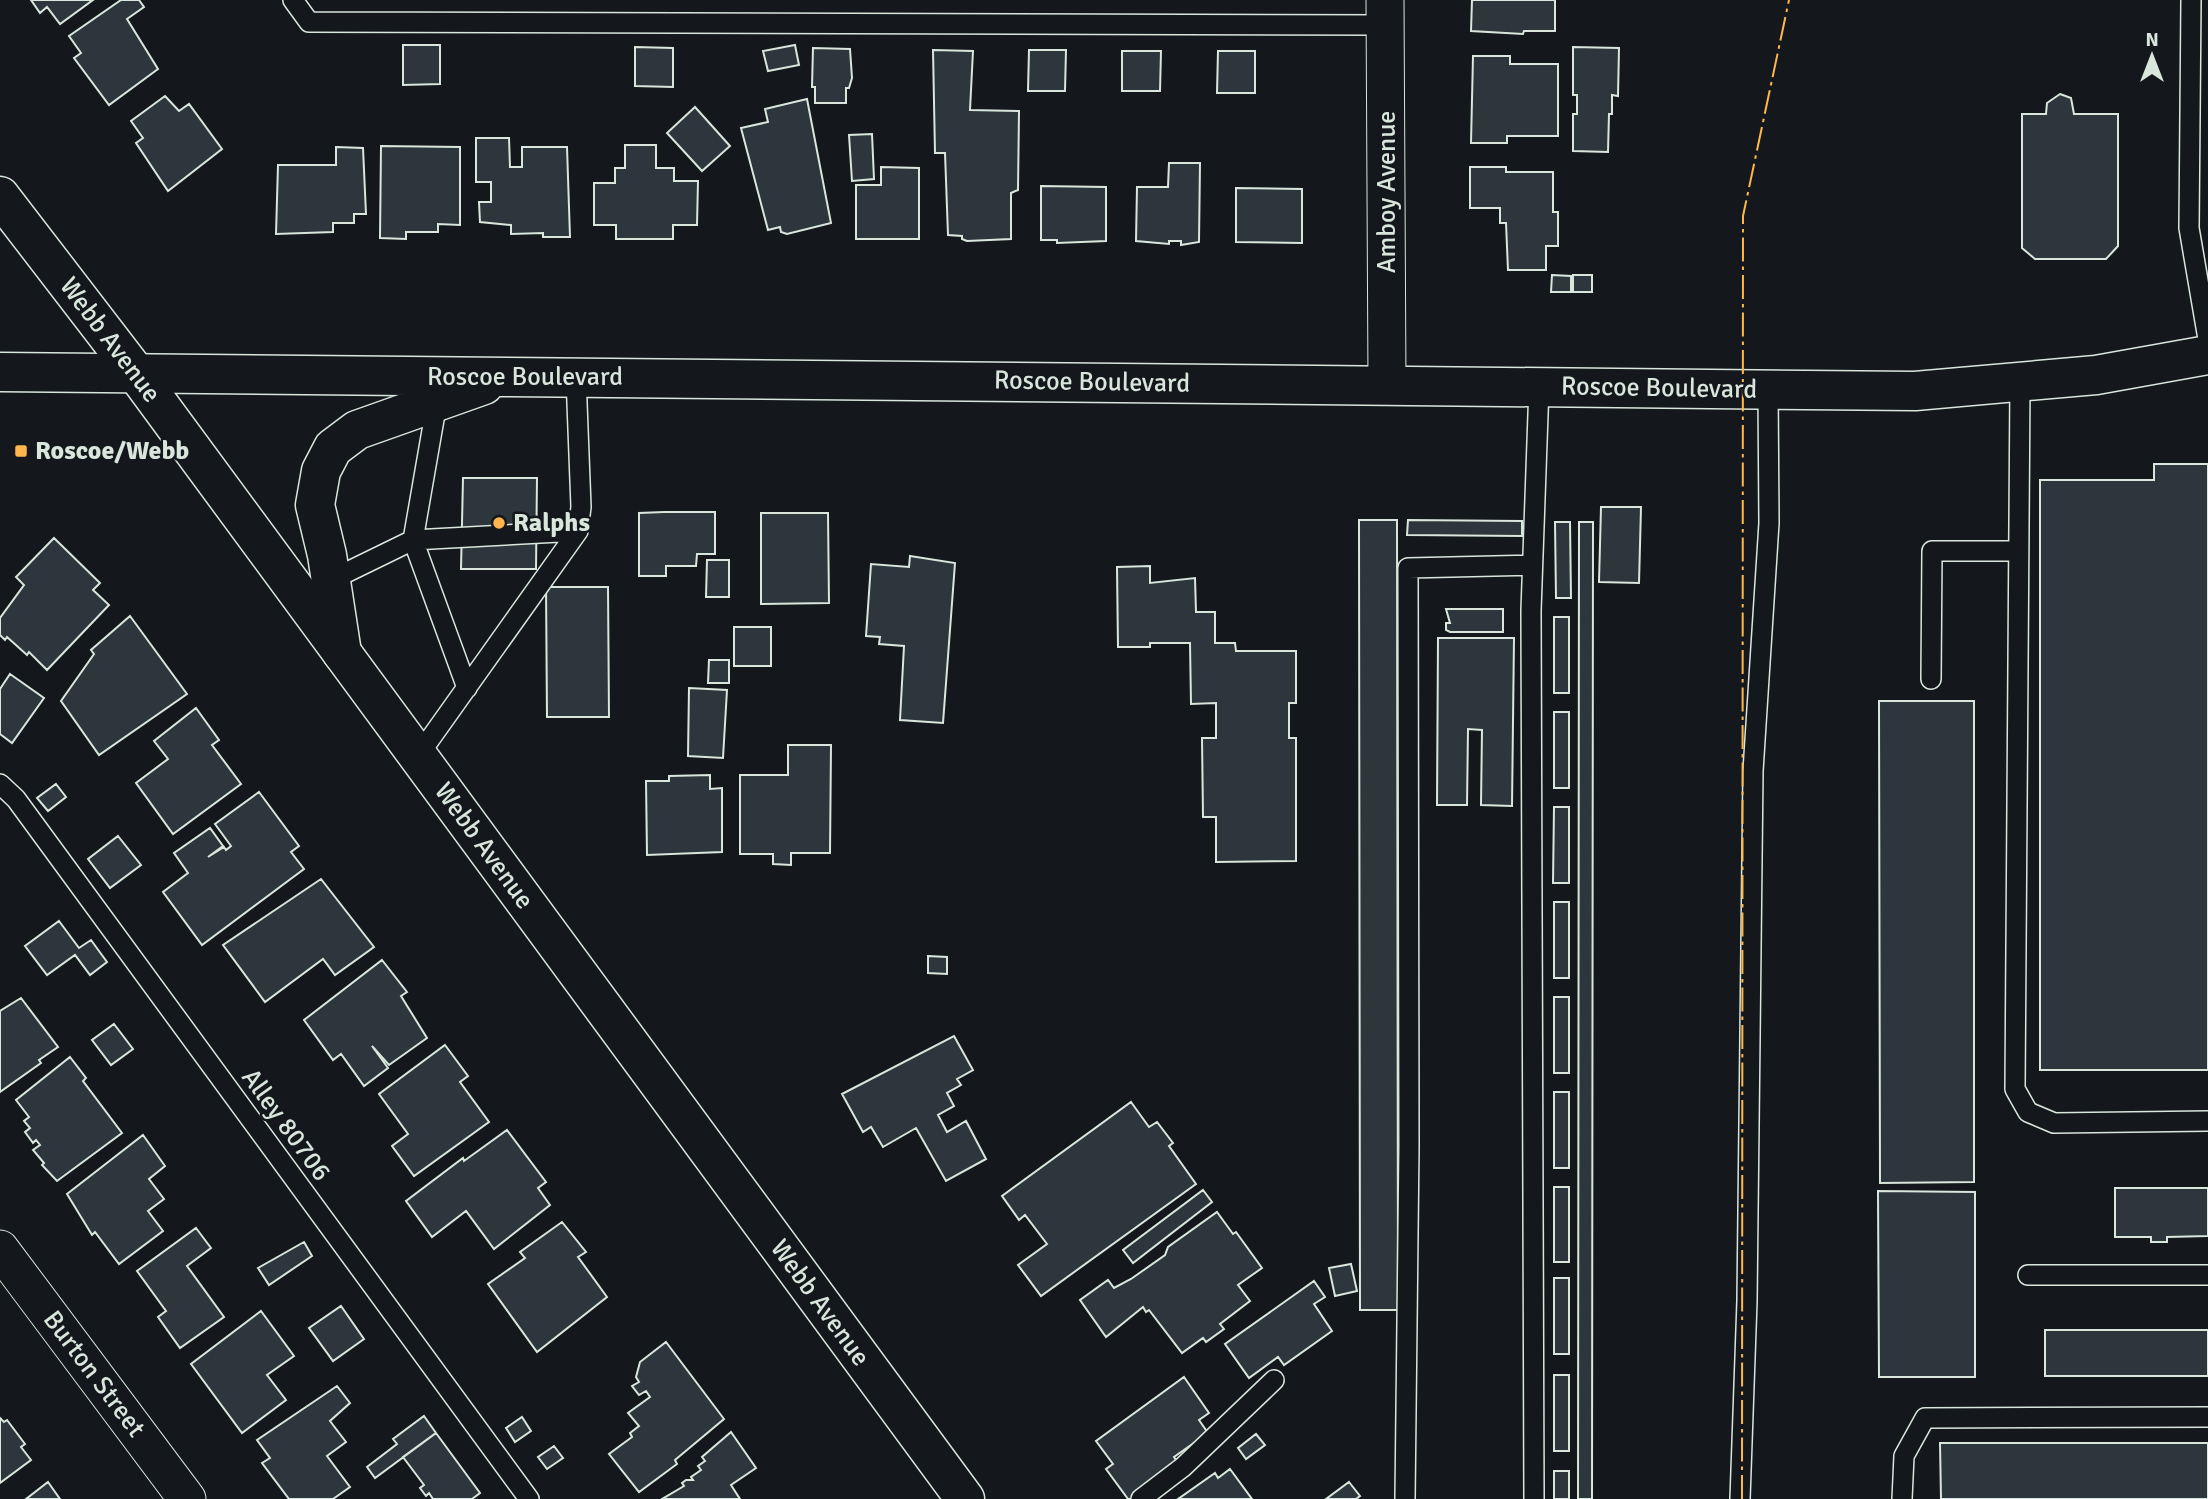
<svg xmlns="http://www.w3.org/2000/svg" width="2208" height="1499" viewBox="0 0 2208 1499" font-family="Signika,sans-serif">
	<rect width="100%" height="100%" fill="#14181c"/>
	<path fill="#2c363c" stroke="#d8e6dc" stroke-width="2" d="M31 0H93L60 24 47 7 40 13Z
		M121 0H139L144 7 127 19 158 69 109 105 74 58 81 53 69 36Z
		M1472 0H1555V31H1524L1523 34 1471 31Z
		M403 45H440V84L403 85Z
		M795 45 799 65 768 71 763 51Z
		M635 47 673 48V87L635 86Z
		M1573 47 1619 48 1618 96 1612 95V114H1609L1608 152 1573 151V114H1577V95H1573Z
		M813 48 850 49 852 78 849 88H846V103H815V87H812Z
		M933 50 973 51 970 110 1019 111 1018 190 1011 193V239L967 241 962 239V236L948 235 945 153H935Z
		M1029 50H1066L1065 91H1028Z
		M1122 51H1161L1160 91H1122Z
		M1218 51H1255V93H1217Z
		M1473 56H1510V64H1558V136H1507V143H1471Z
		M2060 94 2071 98 2074 114H2118V246L2106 259H2035L2022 248V114H2046L2047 103Z
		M165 96 179 111 189 104 222 149 168 191 136 143 143 138 131 121Z
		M807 99 831 223 787 234 781 232 780 227 768 230 741 128 768 122 765 109Z
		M695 107 730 146 702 171 667 133Z
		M872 134 874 179 852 181 849 135Z
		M476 138H509L510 167H522V147H567L570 237H543V233L511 234V225L480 222 479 202H491V182H476Z
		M625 145H656V168H674V181H698L697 225H673V239H616V225H594V183H615V168H625Z
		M381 146 460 147V225L438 224V232H406V239L380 238Z
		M336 147 363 148 366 214H354V223H333V232L276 234 278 165H336Z
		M1169 163H1200L1199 242 1181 245V241H1169V244L1136 241 1137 187H1168Z
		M881 167 919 168V239H856V185H881Z
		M1470 167H1506V172H1553V212H1558V246H1546V270H1508L1506 223H1500V208H1470Z
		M1041 186 1106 187V241L1057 243V240H1041Z
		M1236 188 1302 189V243L1236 242Z
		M1552 275 1571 276V292H1551Z
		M1573 275H1592V292H1573Z
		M2154 464H2208V1070H2040V480H2154Z
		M463 478H537L536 569H461Z
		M1601 507H1641L1639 583 1599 582Z
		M664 512H715V554H697L696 566H666V576H639V513Z
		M761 513H828L829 603 761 604Z
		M1359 520H1397L1398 1310H1360Z
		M1408 520 1522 521V536L1407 535Z
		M1555 522H1570L1571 598H1556Z
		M1579 522H1593L1592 1499H1578Z
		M54 538 100 583 93 590 109 605 47 670 29 652 27 655 7 637 5 640 0 635V618L24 585 16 577Z
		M910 556 955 563 943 723 900 720 904 646 879 644 880 637 866 636 871 564 909 567Z
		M707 560H729V597H706Z
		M1150 566V583L1195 578 1196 612H1215V643H1235L1236 651H1296V703H1289V738H1296V861L1216 862V817H1203L1202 738H1216V703L1191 704 1190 643H1150V647H1118L1117 567Z
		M546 587H608L609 717H547Z
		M1446 609H1503V632H1450L1446 630V623H1450Z
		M130 616 187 694 99 755 61 701 94 654 91 650Z
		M1554 617H1569V693H1554Z
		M734 627H771V666H734Z
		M1438 638H1514L1512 806 1481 805 1482 730 1468 729 1467 805H1437Z
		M709 660H729V683H708Z
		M10 674 44 698 12 743 0 734V689Z
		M689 688 727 690 723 758 688 756Z
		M1879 701H1974V1182L1880 1183Z
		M196 708 219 740 212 745 241 784 173 834 136 783 168 759 154 741Z
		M1554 712H1569V788H1554Z
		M788 745H831L830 853H791V865L773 864V854H740V775H788Z
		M710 775V789L722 788V852L647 855 646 781H669V776Z
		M56 784 66 797 48 811 37 798Z
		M259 792 299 846 291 852 304 869 202 945 163 892 188 873 174 853 210 828 223 846 208 857 224 847 226 850 231 846 215 824Z
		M1554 807H1569V883H1553Z
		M118 836 141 865 110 888 88 859Z
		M321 879 374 947 335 975 323 959 265 1002 223 945Z
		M1554 902H1569V978H1554Z
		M59 921 79 948 91 940 107 962 90 975 75 955 47 975 25 946Z
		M928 956 947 957V974L928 973Z
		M382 960 407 992 401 996 427 1038 389 1065 372 1046 388 1068 364 1086 341 1054 333 1060 304 1020Z
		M1554 997H1569V1073H1554Z
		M21 998 58 1047 39 1060 41 1063 0 1092V1011Z
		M114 1024 133 1049 111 1065 92 1040Z
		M954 1036 973 1070 957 1079 961 1085 947 1093 954 1106 938 1115 947 1132 966 1121 986 1159 946 1181 916 1128 883 1147 871 1127 863 1132 842 1094Z
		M445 1045 468 1076 460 1082 489 1122 414 1176 392 1146 408 1134 379 1094Z
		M70 1057 86 1078 83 1081 122 1133 57 1181 42 1165 44 1163 33 1150 40 1145 36 1140 33 1143 25 1132 30 1128 24 1121 29 1117 16 1100Z
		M1554 1092H1569V1168H1554Z
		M1131 1102 1149 1127 1157 1122 1173 1143 1169 1146 1196 1184 1041 1296 1018 1265 1047 1244 1025 1215 1019 1220 1002 1196Z
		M507 1130 546 1182 538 1188 550 1205 494 1249 466 1211 432 1237 406 1201 463 1158 464 1161Z
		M143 1135 165 1166 149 1179 164 1199 148 1211 163 1231 119 1264 95 1232 92 1235 67 1194Z
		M1554 1187H1569V1262H1554Z
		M2115 1188H2208V1236L2167 1237V1242H2151V1237H2115Z
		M1203 1190 1212 1202 1133 1263 1123 1250Z
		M1878 1191 1975 1192V1377H1879Z
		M1217 1212 1233 1234 1236 1232 1262 1268 1238 1285 1250 1301 1220 1324 1224 1329 1206 1342 1203 1338 1182 1353 1149 1310 1146 1312 1143 1307 1106 1337 1080 1300 1108 1280 1114 1288 1131 1279 1165 1255 1168 1247Z
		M562 1222 586 1252 578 1257 607 1297 537 1352 488 1284 525 1258 520 1252Z
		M196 1228 211 1248 187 1266 224 1317 180 1348 158 1317 166 1311 137 1271Z
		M304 1242 312 1256 269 1285 258 1268Z
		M1351 1264 1357 1291 1335 1296 1329 1268Z
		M1554 1278H1569V1354H1554Z
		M1314 1281 1325 1297 1314 1304 1332 1331 1284 1365 1278 1357 1249 1378 1225 1344Z
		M341 1306 364 1339 333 1361 309 1328Z
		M261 1311 294 1356 267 1375 286 1400 242 1433 191 1364Z
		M2045 1330H2208V1376H2045Z
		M666 1342 724 1419 675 1460 677 1464 639 1492 609 1454 632 1437 630 1433 639 1426 628 1413 650 1397 646 1391 639 1395 632 1386 639 1382 636 1377 640 1362Z
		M1554 1375H1569V1451H1554Z
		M1184 1377 1209 1413 1199 1420 1208 1433 1174 1457 1180 1466 1134 1499H1128L1106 1469 1113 1464 1096 1441Z
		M337 1386 350 1403 330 1421 346 1442 327 1456 350 1487 333 1499H289L262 1463 270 1458 257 1440Z
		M424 1416 436 1433 375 1478 367 1467 397 1444 393 1439Z
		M522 1417 531 1431 515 1442 506 1428Z
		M0 1418 4 1422 7 1420 25 1444 21 1447 31 1460 0 1483Z
		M731 1432 756 1468 731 1485 740 1499H662L684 1486 682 1483 686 1480H693L691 1477 701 1470 698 1466 705 1461 702 1457Z
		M436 1433 480 1493 472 1499H433L429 1493 426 1496 420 1488 424 1485 403 1457Z
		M1256 1434 1265 1445 1246 1459 1238 1448Z
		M1940 1443H2208V1499H1941Z
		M554 1446 563 1458 547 1469 538 1457Z
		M1230 1469 1252 1499H1178L1215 1473 1218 1478Z
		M1554 1471H1569V1499H1554Z
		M48 1482 60 1499H26Z
		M1349 1482 1360 1496 1356 1499H1326Z"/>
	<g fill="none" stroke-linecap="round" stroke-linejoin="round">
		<defs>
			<path id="service" d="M293 0 309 22 1386 25
				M2191 0 2189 228 2208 339
				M2020 382 2015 1089 2028 1112 2054 1123 2208 1121
				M437 402 413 540 467 688
				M331 580 413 540 578 531
				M1931 679 1932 551H2018
				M418 756 578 531 581 507 576 377
				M0 784 16 799 529 1499
				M2028 1275H2208
				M1141 1499 1183 1467 1274 1380
				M1405 1499 1409 1146 1408 568 1532 565
				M1534 1499 1531 611 1539 386
				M1740 1499 1747 1301 1753 771 1769 523 1768 389
				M1902 1499 1904 1456 1925 1418 2208 1417"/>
			<path id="minor" d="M1385 0 1387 384
				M0 1249 187 1499"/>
			<path id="tertiary" d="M0 196 136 373 965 1499"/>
			<path id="primary" d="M0 372 1915 391 2096 375 2208 355
				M342 653 327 555 315 505 321 471 333 448 357 430 484 385"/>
		</defs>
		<use href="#service" stroke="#d8e6dc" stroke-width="22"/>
		<use href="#minor" stroke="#d8e6dc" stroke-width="39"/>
		<use href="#tertiary" stroke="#d8e6dc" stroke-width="41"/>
		<use href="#primary" stroke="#d8e6dc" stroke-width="41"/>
		<use href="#service" stroke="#14181c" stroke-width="19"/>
		<use href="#minor" stroke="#14181c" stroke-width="37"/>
		<use href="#tertiary" stroke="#14181c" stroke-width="38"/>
		<use href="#primary" stroke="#14181c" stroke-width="38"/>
		<path stroke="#ffb74d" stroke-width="2" stroke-dasharray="24 5 3.5 5" stroke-linecap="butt" d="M1742 1499 1743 216 1789 0"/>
	</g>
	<g fill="#ffb74d" stroke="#14181c" stroke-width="2.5">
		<rect x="14" y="444" width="14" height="14" rx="3.5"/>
		<circle cx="499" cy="523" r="7"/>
	</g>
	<g text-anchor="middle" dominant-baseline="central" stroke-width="5" stroke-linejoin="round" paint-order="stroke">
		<g font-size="26" fill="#d8e6dc" stroke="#14181c">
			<text transform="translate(1387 192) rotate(-90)">Amboy Avenue</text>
			<text transform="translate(110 340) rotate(53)">Webb Avenue</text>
			<text x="525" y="377">Roscoe Boulevard</text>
			<text transform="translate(1092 382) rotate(1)">Roscoe Boulevard</text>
			<text transform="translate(1659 388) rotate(1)">Roscoe Boulevard</text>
			<text transform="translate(484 846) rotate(54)">Webb Avenue</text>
			<text transform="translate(286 1125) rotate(54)">Alley 80706</text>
			<text transform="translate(820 1303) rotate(54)">Webb Avenue</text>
			<text transform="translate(94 1374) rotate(53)">Burton Street</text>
		</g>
		<g font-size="26" font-weight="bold" fill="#d8e6dc" stroke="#14181c" text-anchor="start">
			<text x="35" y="451">Roscoe/Webb</text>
			<text x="513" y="523">Ralphs</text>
		</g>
	</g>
	<g transform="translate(2152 56)" stroke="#14181c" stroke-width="5" paint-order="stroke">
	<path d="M0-5L12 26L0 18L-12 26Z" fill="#d8e6dc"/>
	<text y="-10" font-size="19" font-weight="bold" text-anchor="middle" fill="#d8e6dc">N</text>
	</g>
</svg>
